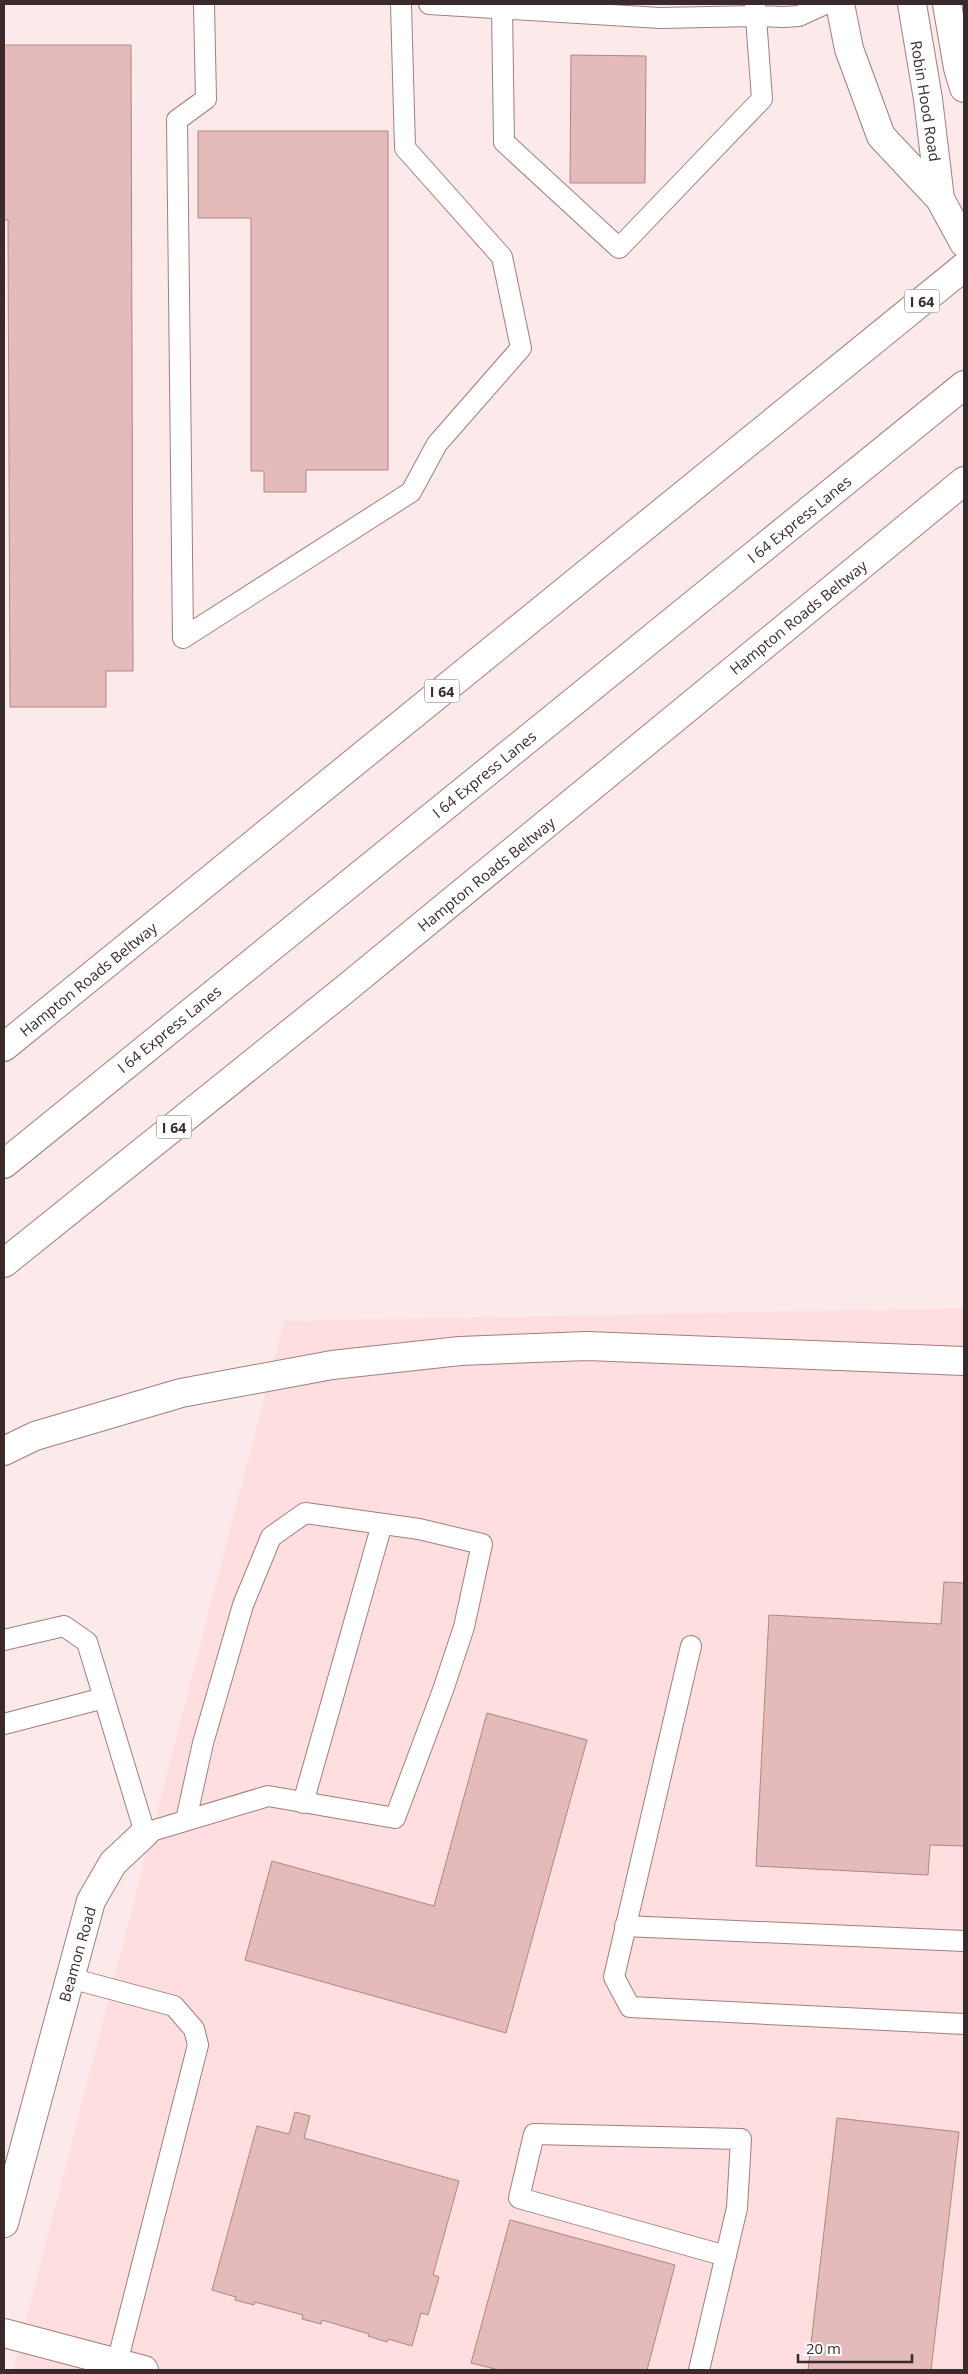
<svg xmlns="http://www.w3.org/2000/svg" width="968" height="2374" viewBox="0 0 968 2374" font-family="'Open Sans',sans-serif">
	<rect width="100%" height="100%" fill="#fceaea"/>
	<path fill="#fededf" d="M964 1308V2370H13L284 1321Z"/>
	<path fill="#e4baba" stroke="#ae8686" d="M4 45H131L133 671H106V707H10L8 220H4Z
		M571 55 646 56 645 183H570Z
		M198 131H388V470H306V492H264V471H251V218H198Z
		M944 1582 964 1583V1846L930 1845 928 1875 756 1866 769 1615 941 1624Z
		M487 1713 587 1740 506 2033 245 1960 272 1861 434 1906Z
		M295 2112 310 2116 304 2138 459 2181 433 2275 439 2277 428 2315 421 2313 412 2346 388 2339 387 2342 368 2336 369 2334 322 2320 321 2324 302 2319 303 2315 255 2302 254 2305 235 2300 236 2297 212 2290 257 2126 289 2134Z
		M837 2118 959 2132 931 2370H808Z
		M510 2220 675 2265 647 2370H499L471 2363Z"/>
	<g fill="none" stroke-linecap="round" stroke-linejoin="round">
		<defs>
			<path id="service" d="M204 4 206 99 177 120 183 638 411 492 437 444 521 348 502 257 405 148 401 4
				M429 4 660 18 756 16 784 17 799 16 825 4
				M502 8 504 142 619 248 762 99 755 4
				M4 1640 64 1626 87 1642 145 1833 268 1796 395 1818 443 1690 464 1627 482 1544 419 1529 305 1513 271 1537 243 1605 203 1743 186 1820
				M691 1646 614 1977 630 2007 964 2024
				M4 1724 104 1698
				M303 1803 382 1524
				M625 1926 964 1941
				M70 1978 174 2006 194 2029 198 2045 117 2363
				M699 2370 737 2208 741 2139 534 2134 519 2198 726 2256"/>
			<path id="minor" d="M4 2223 91 1901 113 1863 145 1833
				M4 2333 144 2370"/>
			<path id="primary" d="M840 4 849 49 881 136 940 199 964 243
				M912 4 928 99 940 199
				M947 4 958 68 964 88"/>
			<path id="motorway" d="M4 1047 964 267
				M4 1164 964 385
				M4 1263 344 990 964 481
				M4 1451 35 1436 181 1393 332 1365 460 1351 587 1346 964 1361"/>
		</defs>
		<use href="#service" stroke="#a47d7d" stroke-width="22"/>
		<use href="#minor" stroke="#a47d7d" stroke-width="30"/>
		<use href="#primary" stroke="#a47d7d" stroke-width="30"/>
		<use href="#motorway" stroke="#a47d7d" stroke-width="30"/>
		<use href="#service" stroke="#fff" stroke-width="20"/>
		<use href="#minor" stroke="#fff" stroke-width="28"/>
		<use href="#primary" stroke="#fff" stroke-width="28"/>
		<use href="#motorway" stroke="#fff" stroke-width="28"/>
	</g>
	<g text-anchor="middle" dominant-baseline="central" stroke-width="5" stroke-linejoin="round" paint-order="stroke">
		<g fill="#fff" stroke="#766a6b" stroke-width="1">
			<rect x="904.5" y="289.5" width="35" height="23" rx="4"/>
			<rect x="424.5" y="679.5" width="35" height="23" rx="4"/>
			<rect x="156.5" y="1115.5" width="35" height="23" rx="4"/>
		</g>
		<g font-size="14" font-weight="bold" fill="#3b2a2b">
			<text x="922" y="301">I 64</text>
			<text x="442" y="691">I 64</text>
			<text x="174" y="1127">I 64</text>
		</g>
		<g font-size="15" fill="#3b2a2b" stroke="#fff">
			<text transform="translate(926 101) rotate(81)">Robin Hood Road</text>
			<text transform="translate(799 519) rotate(-39)">I 64 Express Lanes</text>
			<text transform="translate(798 617) rotate(-39)">Hampton Roads Beltway</text>
			<text transform="translate(484 774) rotate(-39)">I 64 Express Lanes</text>
			<text transform="translate(486 874) rotate(-39)">Hampton Roads Beltway</text>
			<text transform="translate(88 979) rotate(-39)">Hampton Roads Beltway</text>
			<text transform="translate(169 1029) rotate(-39)">I 64 Express Lanes</text>
			<text transform="translate(77 1954) rotate(-74)">Beamon Road</text>
		</g>
	</g>
	<rect width="968" height="2374" fill="none" stroke="#3b2a2b" stroke-width="10"/>
	<path d="M798 2354v8h114v-8" fill="none" stroke="#3b2a2b" stroke-width="2.5"/>
	<text x="806" y="2354" font-size="15" fill="#3b2a2b" stroke="#ffffff" stroke-width="4" paint-order="stroke">20 m</text>
</svg>
